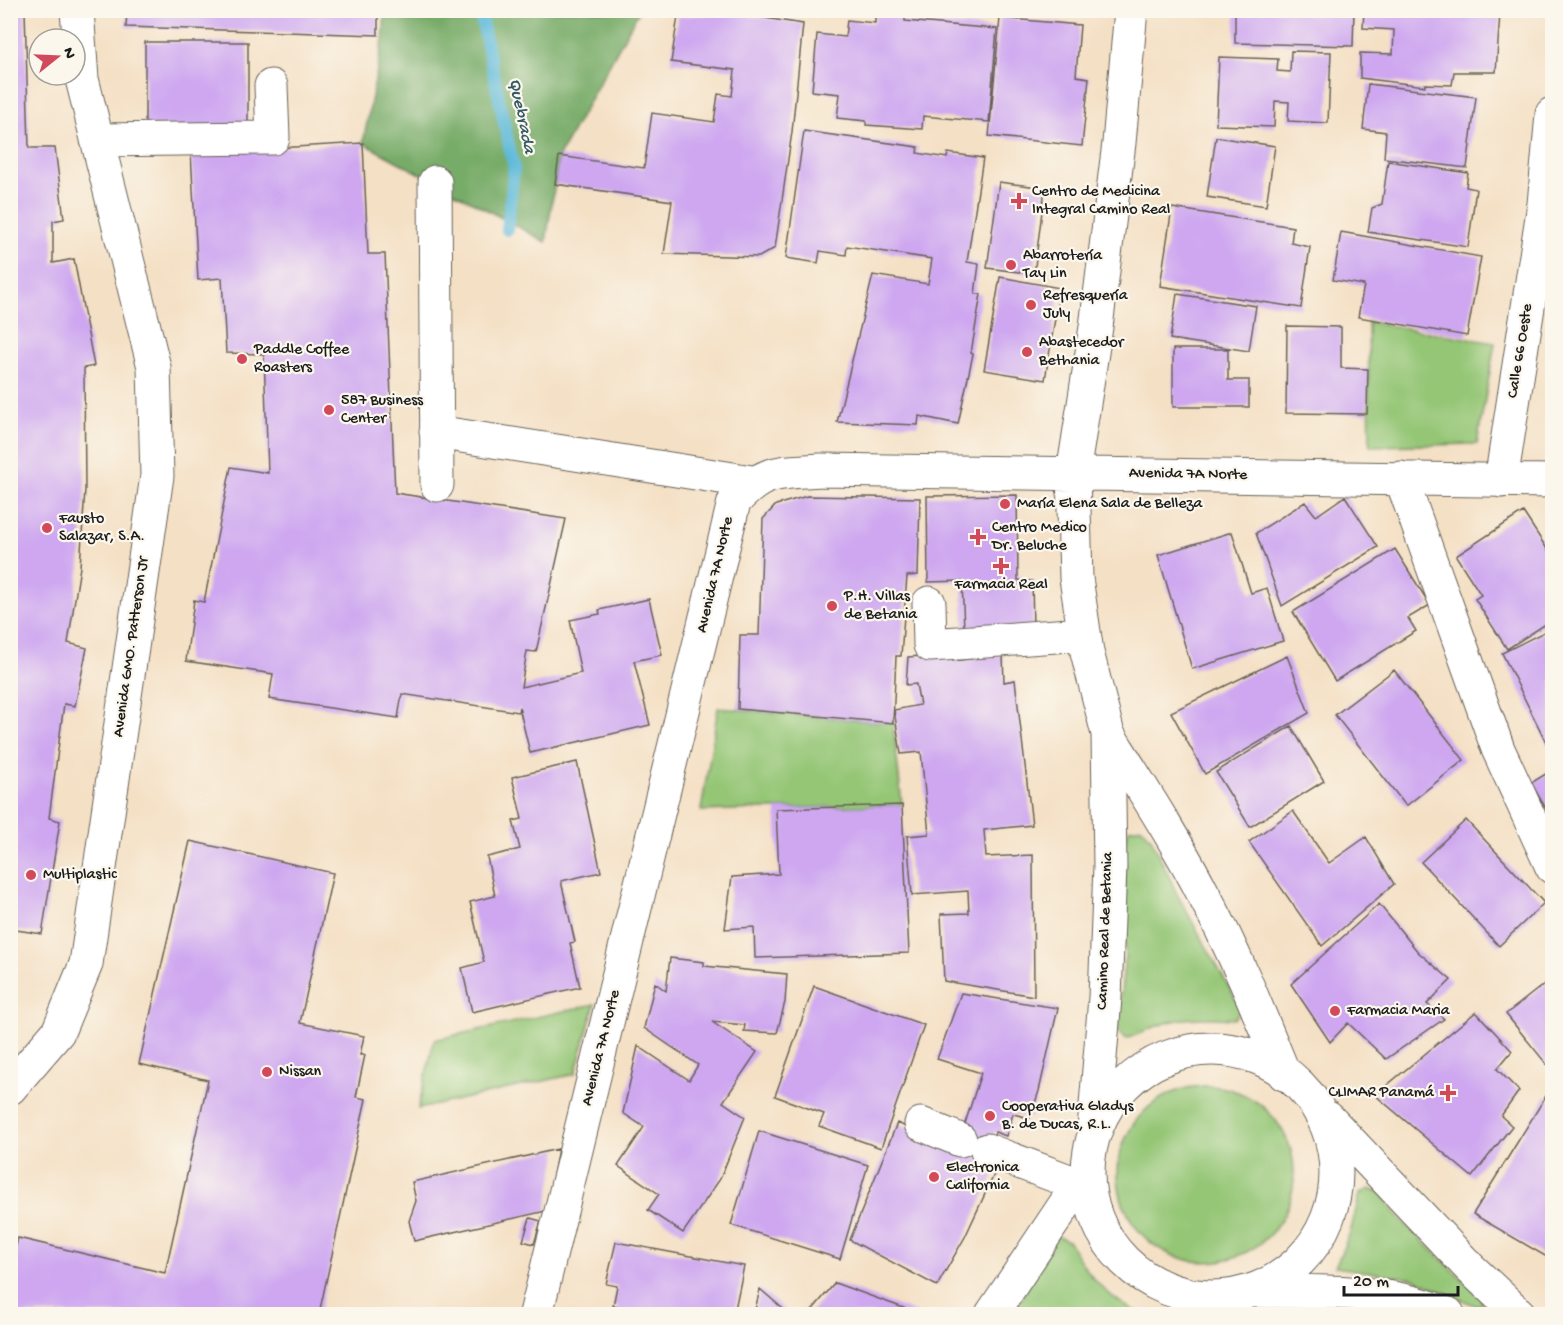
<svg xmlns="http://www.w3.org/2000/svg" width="1563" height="1325" viewBox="0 0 1563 1325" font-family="'Gochi Hand',sans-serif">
	<rect width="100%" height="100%" fill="#fbf7ec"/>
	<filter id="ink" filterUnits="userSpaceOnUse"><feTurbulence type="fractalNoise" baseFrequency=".0167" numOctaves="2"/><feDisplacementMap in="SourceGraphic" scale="12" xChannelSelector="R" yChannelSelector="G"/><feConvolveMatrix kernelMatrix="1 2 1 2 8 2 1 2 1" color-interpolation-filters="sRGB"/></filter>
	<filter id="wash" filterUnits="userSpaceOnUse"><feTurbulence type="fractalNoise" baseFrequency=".008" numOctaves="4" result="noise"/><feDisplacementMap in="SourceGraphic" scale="24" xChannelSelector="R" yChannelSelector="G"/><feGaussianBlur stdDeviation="1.35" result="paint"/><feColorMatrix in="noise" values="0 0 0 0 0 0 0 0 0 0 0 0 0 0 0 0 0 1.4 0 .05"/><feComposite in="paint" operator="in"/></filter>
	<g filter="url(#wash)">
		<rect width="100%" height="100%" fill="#f4e0c5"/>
		<path fill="#94c676" stroke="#587149" stroke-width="1.5" d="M1368 322 1495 343 1477 444 1370 446Z
			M718 708 893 723 902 805 701 811Z
			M1142 827 1151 838 1177 894 1241 1009 1234 1019C1188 1016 1169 1018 1127 1039L1117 1031 1125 956V841L1129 829Z
			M595 1004 575 1074 418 1109 434 1040Z
			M1118 1174a88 88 0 1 1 176 0a88 88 0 1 1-176 0Z
			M1369 1189 1379 1192 1401 1220 1480 1296 1482 1304 1476 1306 1415 1279 1335 1267 1350 1233 1360 1194Z
			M1056 1236 1069 1241C1085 1273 1108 1299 1141 1314H1013Z"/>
		<path fill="#77ab67" stroke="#4a6442" stroke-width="1.5" d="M385 11H639L559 156 546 242 363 143 383 39Z"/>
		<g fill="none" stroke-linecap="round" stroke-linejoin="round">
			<path stroke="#5bb9d9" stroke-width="12" d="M484 10 482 22 514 168 507 230"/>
		</g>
		<g id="blocks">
			<path fill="#cea7f0" d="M10 10H25L29 148H55L64 219 53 221V263L74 259 94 366 84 368 85 489 80 567 68 643 87 648 75 706 64 704 49 818 60 821 42 934 10 929Z
				M127 10H378V35L126 27Z
				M1235 10H1354L1353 46 1235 43Z
				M1364 10 1500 13 1496 72H1454L1452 85 1425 84V86L1360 78V53L1393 54 1394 30 1363 28Z
				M738 14 803 24 792 132 775 248 759 257 664 254 672 201 555 184 559 156 644 168 652 113 714 122 718 94 732 96 735 70 671 62 678 16Z
				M875 15 905 17V21L997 29 989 122 923 116 922 129 866 125V121L837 118 840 94 812 91 817 34 845 37 847 20 875 23Z
				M1000 18 1080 25 1076 76 1089 78 1082 146 989 136Z
				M145 42H248V129H145Z
				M1291 51 1331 52 1328 123 1288 121 1289 102 1275 101 1274 127 1216 125 1219 57 1278 59 1277 71 1290 72Z
				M1368 84 1476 97 1467 168 1384 158 1386 132 1363 129Z
				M804 131 918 147 917 153 947 158 948 153 983 158 967 262 979 264 975 294H981L971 353 973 354 958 424 919 416 918 425 837 422 873 275 928 284 932 259 847 246 846 255 820 251 818 263 786 258Z
				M1216 137 1275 146 1266 206 1207 197Z
				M363 143 368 254H385L395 493 566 519 536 652 527 651 521 687 581 673 570 620 600 614 599 610 649 599 662 655 634 661 650 725 530 753 519 707 518 712 402 694 398 718 269 699 273 674 186 661 194 600 204 602 231 467 268 473 264 354 226 353 222 278 198 280 191 153Z
				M1388 161 1468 173 1466 187 1476 189 1468 247 1368 232 1372 208 1382 204Z
				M999 182 1045 188 1034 274 987 268Z
				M1172 208 1293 227 1291 243 1310 247 1301 308 1160 286Z
				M1341 232 1481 257 1467 336 1358 317 1364 285 1333 280Z
				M1000 277 1060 288 1045 380 984 370Z
				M1177 294 1256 306 1249 351 1170 339Z
				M1287 326 1341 327V368L1368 369 1367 414 1286 413Z
				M1173 349H1228V380H1249V407H1173Z
				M1017 495 1018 580 1032 581 1033 627 964 629 962 581 928 582 927 496Z
				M807 496 920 498 918 575 907 576 901 656H896L893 723 738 709 740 635H759L763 519 776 505Z
				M1345 496 1378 547 1282 606 1256 533 1305 502 1316 516Z
				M1523 512 1549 552 1552 549V620L1507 649 1475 599 1481 595 1456 556Z
				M1232 532 1251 593 1267 588 1283 641 1192 669 1158 555Z
				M1395 549 1430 605 1408 618 1416 631 1335 681 1293 612Z
				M1552 628V743L1548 746 1502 653Z
				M952 654 953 661 1003 655 1004 682 1015 680 1032 825 984 830 986 857 1033 855 1034 996 944 981 941 914 969 913 968 891 912 895 907 836 929 834 921 752 901 754 894 710 920 705 916 684 906 685 908 657Z
				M1287 656 1309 713 1205 774 1171 712Z
				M1394 670 1464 760 1406 806 1335 715Z
				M1291 726 1324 781 1250 827 1216 772Z
				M577 762 601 872 561 881 575 942 570 943 580 987 472 1012 462 968 484 962 470 902 495 896 487 857 520 849 513 821 522 819 512 777Z
				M1552 770V819L1531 783Z
				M902 805 909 953 755 958 754 927 725 929 732 877 779 874 776 809Z
				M1293 811 1329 863 1366 837 1394 884 1322 946 1249 842Z
				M1466 820 1544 903 1499 946 1421 862Z
				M190 841 333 873 300 1023 364 1036 360 1055H365L356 1097 366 1099 319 1314H10V1270L18 1238 165 1273 208 1080 139 1064Z
				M1379 904 1418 952 1451 980 1427 1004 1444 1019 1386 1059 1348 1023 1330 1042 1291 984Z
				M670 958 704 962V966L787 974 785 1002 777 1033 744 1031 745 1025 712 1022 757 1052 723 1102 745 1117 720 1179 683 1233 648 1210 659 1194 618 1166 644 1127 623 1113 638 1046 689 1080 698 1065 644 1028 655 983 666 991Z
				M1552 978V1071L1506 1014Z
				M814 986 924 1025 881 1148 819 1126 824 1114 775 1096Z
				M961 993 1058 1008 1039 1091 1030 1118 1013 1114 1006 1136 995 1132 987 1150 998 1166 965 1237 937 1286 850 1240 897 1123 957 1149 981 1073 937 1059Z
				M1476 1012 1512 1051 1497 1069 1519 1091 1501 1116 1512 1126 1472 1177 1375 1095Z
				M1546 1096 1552 1105V1260L1473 1214Z
				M759 1131 868 1165 840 1259 731 1225Z
				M558 1149 546 1211 414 1241 409 1221 416 1201 412 1182Z
				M530 1218 541 1221 534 1244 523 1241Z
				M616 1242 744 1266 734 1314H617L618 1307 613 1306 617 1286 606 1284Z
				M835 1283 920 1314H809Z
				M760 1289 789 1314H754Z"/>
		</g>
	</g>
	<g filter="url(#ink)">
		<use href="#blocks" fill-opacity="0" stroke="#686157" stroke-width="1.5"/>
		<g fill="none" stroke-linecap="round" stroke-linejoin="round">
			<defs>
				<path id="minor" d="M97 140 273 138 271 86
					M435 182 437 485
					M436 432 752 482
					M1401 478 1498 749 1552 867
					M1501 481 1544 204 1552 114
					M929 603 930 645 1084 634
					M1108 734C1142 788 1177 842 1206 899 1236 955 1260 1015 1284 1074
					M1088 1173a124 124 0 1 1 248 0a124 124 0 1 1-248 0Z
					M10 1088 58 1032 86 964 157 476 154 367 82 79 77 10
					M1328 1118 1468 1266 1519 1314
					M921 1124 960 1140
					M1094 1129 1105 998 1110 866 1108 734 1087 652 1076 578 1073 474 1096 327 1119 143 1131 10
					M987 1150 1077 1184
					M1255 1291C1320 1292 1387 1288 1448 1314
					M536 1314 734 502C764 469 779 473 820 470L1552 481
					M992 1314 1088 1170"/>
			</defs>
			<use href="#minor" stroke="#686157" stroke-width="35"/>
			<use href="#minor" stroke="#fff" stroke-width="33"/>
		</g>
	</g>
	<g fill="#d1495b" stroke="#fbf7ec" stroke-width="2">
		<path d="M1016 192h6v6h6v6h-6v6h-6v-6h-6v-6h6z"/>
		<circle cx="1011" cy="265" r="6"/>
		<circle cx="1031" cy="305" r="6"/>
		<circle cx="1027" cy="352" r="6"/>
		<circle cx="242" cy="359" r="6"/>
		<circle cx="329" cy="410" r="6"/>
		<circle cx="1005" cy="504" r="6"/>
		<circle cx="47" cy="528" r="6"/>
		<path d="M975 528h6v6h6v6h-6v6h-6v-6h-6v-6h6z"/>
		<path d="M998 557h6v6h6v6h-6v6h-6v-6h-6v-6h6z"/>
		<circle cx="832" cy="606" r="6"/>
		<circle cx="31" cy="875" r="6"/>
		<circle cx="1335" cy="1011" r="6"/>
		<circle cx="267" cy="1072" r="6"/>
		<path d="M1445 1084h6v6h6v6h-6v6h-6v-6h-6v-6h6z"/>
		<circle cx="990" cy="1116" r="6"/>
		<circle cx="934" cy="1177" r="6"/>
	</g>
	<g text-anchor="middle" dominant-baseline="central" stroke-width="4.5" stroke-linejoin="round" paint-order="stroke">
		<g font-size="16" fill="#1c1c1c" stroke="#fbf7ec" text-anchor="start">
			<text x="1032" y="192">Centro de Medicina<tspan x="1032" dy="18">Integral Camino Real</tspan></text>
			<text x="1023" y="256">Abarrotería<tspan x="1023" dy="18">Tay Lin</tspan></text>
			<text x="1043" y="296">Refresquería<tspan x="1043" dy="18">July</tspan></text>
			<text x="1039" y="343">Abastecedor<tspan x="1039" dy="18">Bethania</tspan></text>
			<text x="254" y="350">Paddle Coffee<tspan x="254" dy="18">Roasters</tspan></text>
			<text x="341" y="401">587 Business<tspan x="341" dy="18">Center</tspan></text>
			<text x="1017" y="504">María Elena Sala de Belleza</text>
			<text x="59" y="519">Fausto<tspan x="59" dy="18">Salazar, S.A.</tspan></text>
			<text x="992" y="528">Centro Medico<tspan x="992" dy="18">Dr. Beluche</tspan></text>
			<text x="1001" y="585" text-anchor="middle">Farmacia Real</text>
			<text x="844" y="597">P.H. Villas<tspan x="844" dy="18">de Betania</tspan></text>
			<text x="43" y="875">Multiplastic</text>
			<text x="1347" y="1011">Farmacia Maria</text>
			<text x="279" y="1072">Nissan</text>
			<text x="1434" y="1093" text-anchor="end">CLIMAR Panamá</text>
			<text x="1002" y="1107">Cooperativa Gladys<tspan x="1002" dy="18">B. de Ducas, R.L.</tspan></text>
			<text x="946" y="1168">Electronica<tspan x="946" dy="18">California</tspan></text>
		</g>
		<g font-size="16" fill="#1c1c1c" stroke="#fbf7ec">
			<text transform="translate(1521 351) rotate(-81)">Calle 66 Oeste</text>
			<text transform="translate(1188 475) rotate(1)">Avenida 7A Norte</text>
			<text transform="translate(716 575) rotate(-77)">Avenida 7A Norte</text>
			<text transform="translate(132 647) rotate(-82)">Avenida GMO. Patterson Jr</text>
			<text transform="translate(1106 931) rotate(-88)">Camino Real de Betania</text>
			<text transform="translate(602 1048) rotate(-76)">Avenida 7A Norte</text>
		</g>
		<g font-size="18" font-style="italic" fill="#355b68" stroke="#fbf7ec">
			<text transform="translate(521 116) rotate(78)">Quebrada</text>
		</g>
	</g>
	<rect width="1563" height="1325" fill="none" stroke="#fbf7ec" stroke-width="36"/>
	<g transform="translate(57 57) rotate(72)"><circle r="28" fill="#fbf7ec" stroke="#a29f99" stroke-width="1.5"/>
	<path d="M0-4.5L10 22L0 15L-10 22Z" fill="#d1495b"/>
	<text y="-9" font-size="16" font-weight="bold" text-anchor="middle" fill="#1c1c1c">N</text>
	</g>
	<path d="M1344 1286v9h114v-9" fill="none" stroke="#1c1c1c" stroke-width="3"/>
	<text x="1353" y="1286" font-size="18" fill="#1c1c1c" stroke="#fbf7ec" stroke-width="4.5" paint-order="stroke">20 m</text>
</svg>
